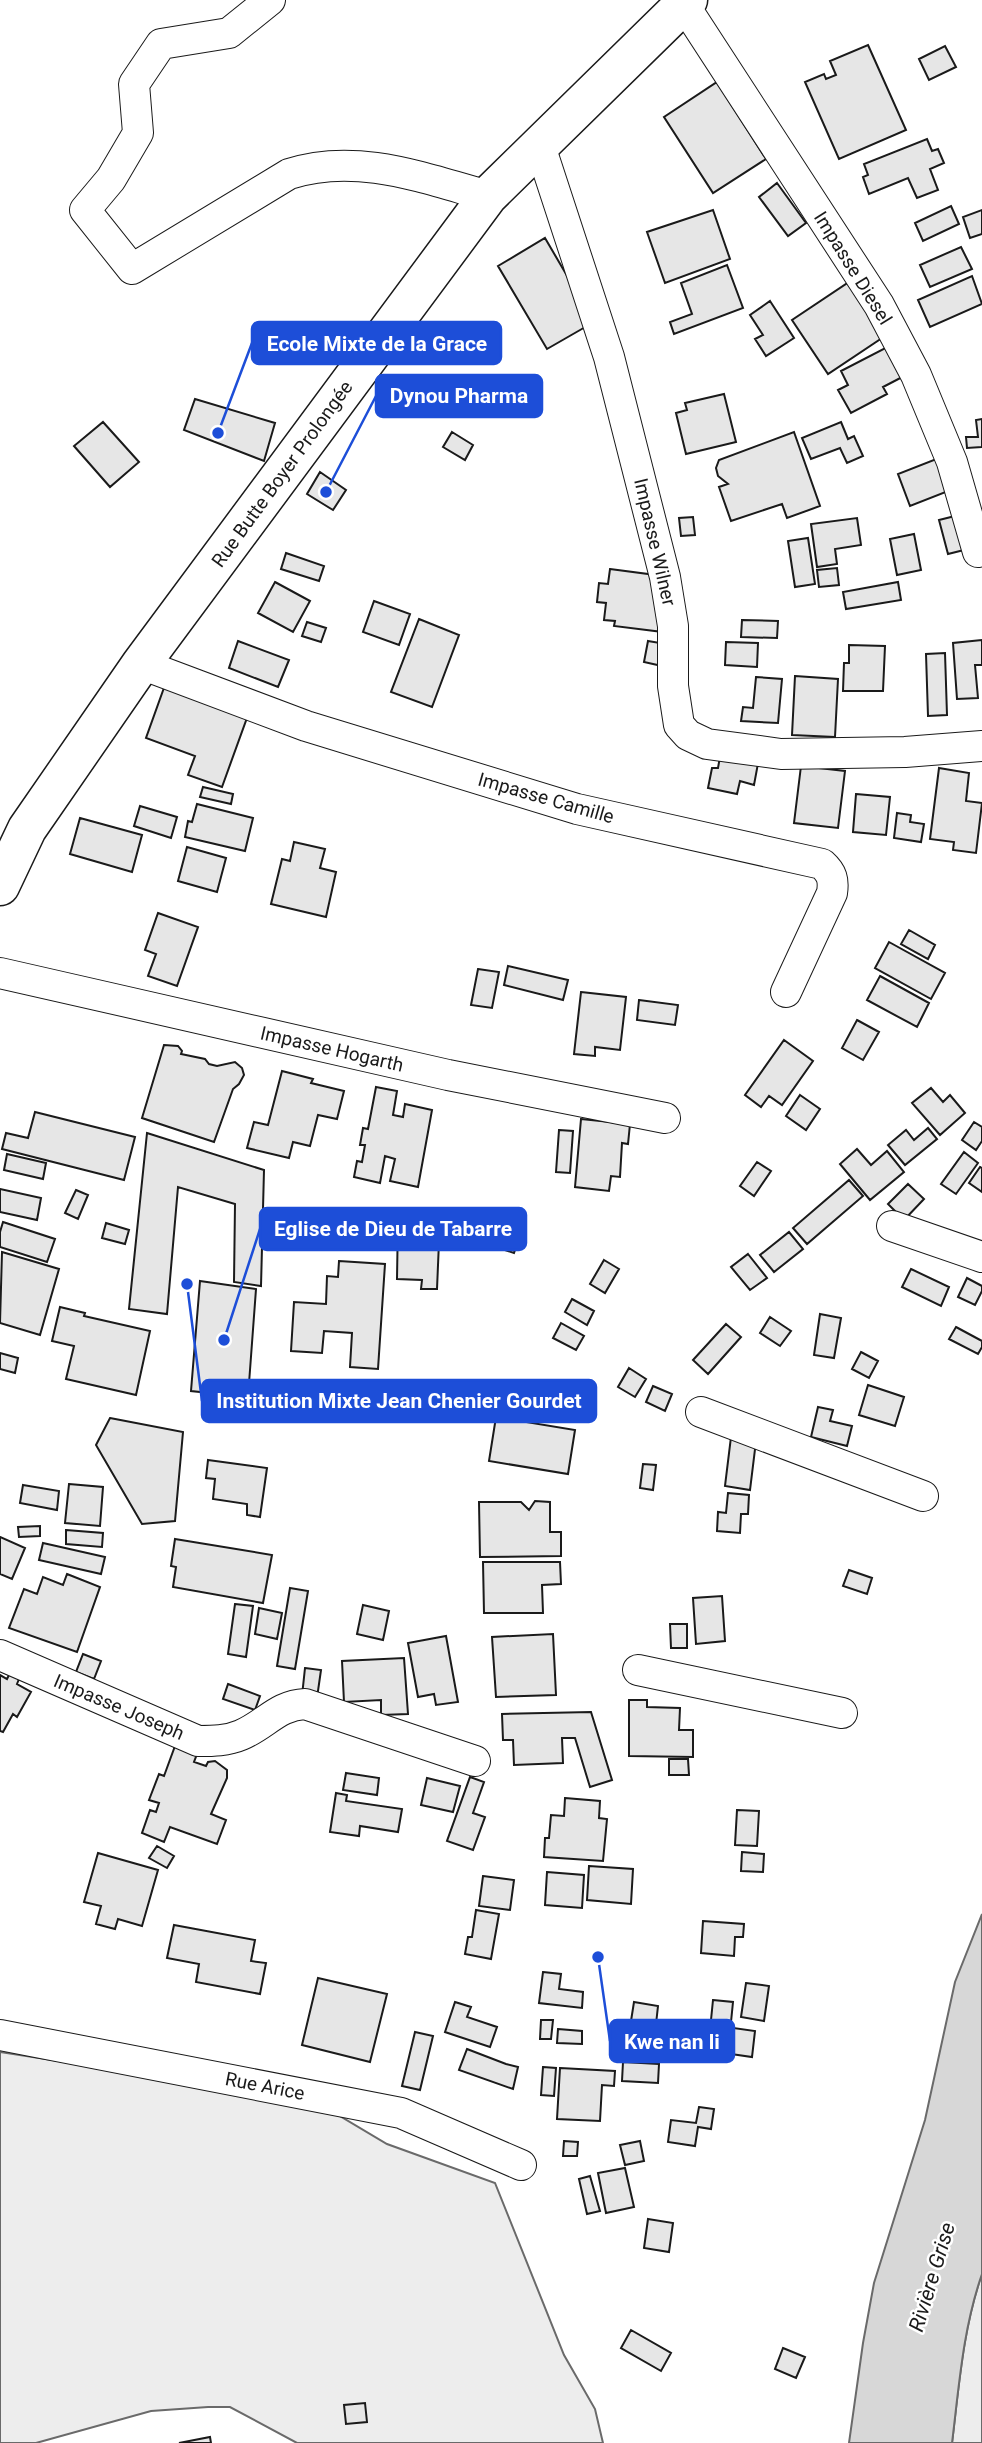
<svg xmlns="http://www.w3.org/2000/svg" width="982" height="2443" viewBox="0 0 982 2443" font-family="Roboto,sans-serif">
	<rect width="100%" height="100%" fill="#fff"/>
	<path fill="#ededed" stroke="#6a6a6a" stroke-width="2" d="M0 2052 228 2087 338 2115 387 2144 495 2183 564 2355 595 2409 603 2443H297L230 2407H208L151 2411 36 2443H0Z
		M982 2274V2443H952C959 2386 963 2328 982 2274Z"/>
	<path fill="#d7d7d7" stroke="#6a6a6a" stroke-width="2" d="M982 1914V2274C963 2328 959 2386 952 2443H849L863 2343 874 2283 925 2120 955 1982Z"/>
	<path fill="#e6e6e6" stroke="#1a1a1a" stroke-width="2" d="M868 45 906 130 839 159 805 82 824 74 826 79 836 75 830 61Z
		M945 46 956 67 929 80 919 59Z
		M717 82 766 159 713 193 664 117Z
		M927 139 932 151 938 149 944 163 930 169 938 190 917 198 908 178 869 194 863 177 868 175 864 164Z
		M777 183 806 223 788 236 759 197Z
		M951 206 959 224 923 241 915 223Z
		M713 210 730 259 665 283 647 232Z
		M982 210V234L970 238 963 217Z
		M545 238 594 322 547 349 498 266Z
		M961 247 972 269 930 287 920 265Z
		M727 265 743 308 674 334 670 322 692 314 681 283Z
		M972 276 982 304 930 327 918 300Z
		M852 280 888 334 828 374 792 320Z
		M770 301 794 338 766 356 755 339 763 335 750 315Z
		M895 343 910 373 883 387 887 394 851 413 838 390 848 385 841 371Z
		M724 394 736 442 686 454 676 413 687 410 685 403Z
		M195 399 275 423 264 461 184 430Z
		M982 419V447L967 448 966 437H978L976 420Z
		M103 422 139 462 110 487 74 446Z
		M841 422 848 439 854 436 863 456 847 463 840 448 811 459 802 438Z
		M452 432 473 445 465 460 443 447Z
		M794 432 820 506 787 518 782 504 731 521 719 487 728 484 718 476 716 468 719 460Z
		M944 456 956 488 910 506 898 474Z
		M320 472 346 490 333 510 307 494Z
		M963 514 972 548 948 554 939 520Z
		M693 517 695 535 681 536 679 518Z
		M857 518 861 545 835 549 837 564 817 567 811 524Z
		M914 534 921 570 897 575 890 539Z
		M808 538 815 584 795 587 788 541Z
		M286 553 324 566 319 581 281 569Z
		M837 568 839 585 819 587 817 570Z
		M610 569 663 576 671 633 614 626 615 621 604 620 606 603 597 602 599 583 608 584Z
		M275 582 310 601 293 632 258 613Z
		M898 582 901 600 846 609 843 592Z
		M374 601 410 614 399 645 363 632Z
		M419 619 459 635 432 707 391 692Z
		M742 620 778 621 777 638 741 637Z
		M307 622 326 628 321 642 302 636Z
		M982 640V665H975L978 698 957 699 953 643Z
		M238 641 289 660 278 687 229 668Z
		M648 641 666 644 662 666 644 662Z
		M726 642 758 643 757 667 725 665Z
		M849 645 885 646 883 691H843L844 663H849Z
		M945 653 947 715 928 716 926 654Z
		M795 676 838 679 835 737 792 735Z
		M756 677 782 679 778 723 741 721 743 707 753 708Z
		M165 685 248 715 222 787 188 775 195 756 146 738Z
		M721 751 759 758 754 785 740 781 737 794 708 788 712 768H718Z
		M801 766 845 771 838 828 794 823Z
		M939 768 969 773 966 801 982 803 976 853 953 850 954 842 930 839Z
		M203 787 233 794 231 804 200 797Z
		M856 794 890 797 886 835 853 832Z
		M197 804 253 818 245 851 185 837 188 821 192 822Z
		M140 806 177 817 171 838 134 826Z
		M897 813 911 815 910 822 924 824 921 842 894 838Z
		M80 818 142 835 132 872 70 854Z
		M294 842 325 849 320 868 336 872 326 917 271 904 282 859 290 861Z
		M187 847 226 858 217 892 178 881Z
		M158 913 198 927 177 986 148 976 156 954 145 950Z
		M909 930 935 945 928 959 901 944Z
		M889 942 945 973 931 999 875 968Z
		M508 966 568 980 563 1000 504 985Z
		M478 969 499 972 492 1008 471 1005Z
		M880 976 929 1003 917 1027 867 1000Z
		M581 992 626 997 620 1050 595 1047V1056L574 1054Z
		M639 1000 678 1005 675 1025 637 1020Z
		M857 1020 879 1032 863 1060 842 1048Z
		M784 1040 813 1061 782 1105 769 1096 761 1107 745 1095Z
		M164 1045 178 1046 182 1051 181 1054 205 1059 209 1064 217 1066 235 1062 242 1068 244 1075 239 1084 233 1089 214 1142 142 1118Z
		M282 1071 313 1079 311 1083 344 1091 337 1119 318 1115 310 1146 293 1142 289 1158 247 1148 254 1122 268 1125Z
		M376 1087 397 1091 393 1115 403 1117 405 1104 432 1110 418 1187 390 1181 395 1159 385 1156 380 1183 354 1177 357 1161 362 1162 365 1145H360L363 1128 368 1129Z
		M931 1088 943 1102 950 1095 965 1113 940 1135 912 1103Z
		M800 1095 820 1109 806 1130 786 1116Z
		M35 1112 135 1137 124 1180 2 1149 6 1133 28 1138Z
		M581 1119 630 1124 628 1144 622 1143 620 1177 611 1176 609 1191 575 1187Z
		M974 1122 982 1127V1141L976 1150 962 1140Z
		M928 1128 937 1139 905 1165 888 1145 906 1130 914 1140Z
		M559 1130 573 1131 570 1173 556 1172Z
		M147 1133 264 1170 261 1286 234 1282 235 1204 178 1187 167 1314 129 1309Z
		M857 1149 871 1165 887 1151 904 1172 870 1200 840 1164Z
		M964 1152 978 1163 956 1194 941 1184Z
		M7 1154 46 1163 43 1179 4 1170Z
		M757 1162 771 1171 754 1196 740 1186Z
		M980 1167 982 1168V1192L969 1183Z
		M849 1180 863 1196 807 1244 793 1228Z
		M908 1184 924 1199 904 1220 888 1204Z
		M0 1189 41 1198 37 1220 0 1212Z
		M76 1190 88 1195 78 1219 65 1213Z
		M398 1217 440 1218 437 1289H421L422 1280 397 1279Z
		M3 1222 55 1239 47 1262 0 1247V1232Z
		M511 1222 523 1226 514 1253 502 1249Z
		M106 1223 129 1230 125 1244 102 1238Z
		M789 1232 803 1249 774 1272 760 1255Z
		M2 1252 59 1269 40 1335 0 1323Z
		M748 1254 767 1278 750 1290 731 1267Z
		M604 1260 619 1269 605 1293 590 1284Z
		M339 1261 385 1264 378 1369 350 1367 352 1333 324 1331 322 1353 291 1351 294 1302 326 1304 327 1276 338 1277Z
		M911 1269 949 1287 941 1306 902 1287Z
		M967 1278 982 1286V1291L975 1305 958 1297Z
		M200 1281 256 1289 248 1397 191 1391Z
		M572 1299 594 1311 587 1325 565 1312Z
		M60 1307 85 1313 84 1316 150 1331 136 1395 66 1379 74 1346 52 1341Z
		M820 1314 841 1318 834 1358 814 1355Z
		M770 1317 791 1331 780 1346 760 1333Z
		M561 1323 584 1336 576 1350 553 1338Z
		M726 1324 741 1337 708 1374 693 1360Z
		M956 1327 982 1341V1347L978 1354 949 1339Z
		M861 1352 878 1361 869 1378 852 1369Z
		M0 1353 18 1358 15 1373 0 1369Z
		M629 1368 646 1379 635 1397 618 1387Z
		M868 1385 904 1397 895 1426 859 1415Z
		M653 1386 672 1394 665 1411 646 1402Z
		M818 1407 833 1410 830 1421 852 1426 847 1446 811 1437Z
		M496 1417 575 1430 568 1474 489 1461Z
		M110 1418 183 1432 175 1521 142 1524 96 1445Z
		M731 1437 756 1441 750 1490 725 1486Z
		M208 1460 267 1468 260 1517 247 1515V1504L213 1499 215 1479 206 1478Z
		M643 1464 656 1465 653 1490 640 1488Z
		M69 1484 103 1487 100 1526 65 1523Z
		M23 1485 59 1491 57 1510 20 1503Z
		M728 1493 749 1495 748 1514H741L740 1533 717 1531 718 1512 726 1513Z
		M535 1501 550 1502V1532H561V1556L480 1557 479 1502H521L529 1510Z
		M40 1526V1536L19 1537 18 1527Z
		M66 1530 103 1533 102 1547 66 1544Z
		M0 1537 25 1548 12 1579 0 1574Z
		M175 1539 272 1555 263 1603 173 1587 176 1567 171 1566Z
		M43 1543 105 1557 101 1574 39 1560Z
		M483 1562H560L561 1584 542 1585 543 1613H484Z
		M849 1570 872 1578 867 1594 843 1586Z
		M67 1574 100 1587 77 1652 9 1628 24 1589 37 1594 43 1577 63 1585Z
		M290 1588 308 1591 295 1669 277 1666Z
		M722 1596 725 1641 696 1644 693 1598Z
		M235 1604 253 1606 246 1657 228 1654Z
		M363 1605 389 1611 383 1640 357 1634Z
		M259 1608 282 1613 277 1639 255 1634Z
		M670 1624H687V1648H671Z
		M553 1634 556 1695 496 1697 492 1637Z
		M446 1636 458 1702 436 1705 434 1694 418 1697 408 1643Z
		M83 1654 101 1661 94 1679 76 1672Z
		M404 1658 408 1714 381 1715V1700L344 1702 342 1661Z
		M305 1668 321 1670 317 1698 302 1696Z
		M10 1673 19 1679 17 1684 31 1692 17 1717 13 1714 3 1732 0 1731V1675L7 1679Z
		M228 1684 260 1696 255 1710 223 1699Z
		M629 1700H647V1707L680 1708 679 1730H693V1757L629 1756Z
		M591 1712 612 1780 590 1787 575 1738H562L563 1763 514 1765 513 1740H503L502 1714Z
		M175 1746 197 1754 194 1762 206 1766 208 1762 215 1761 227 1770V1778L211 1814 226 1820 217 1844 170 1827 164 1842 142 1833 150 1810 156 1812 159 1803 149 1800 159 1774 164 1776Z
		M669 1759H688L689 1775H669Z
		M346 1773 379 1778 377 1795 343 1790Z
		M470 1777 484 1782 473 1813 485 1817 473 1850 447 1841Z
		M427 1778 460 1786 453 1812 421 1805Z
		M336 1793 347 1795 346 1801 402 1809 398 1832 360 1826 359 1836 330 1832Z
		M565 1798 600 1801 599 1818 607 1819 603 1861 544 1857 545 1838H549L551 1815 564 1816Z
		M737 1810 759 1811 757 1846 735 1845Z
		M157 1846 174 1856 167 1868 149 1858Z
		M742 1852 764 1854 763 1872 741 1871Z
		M98 1853 158 1870 142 1926 118 1919 115 1929 96 1924 101 1906 84 1902Z
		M589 1866 633 1869 631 1904 587 1900Z
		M547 1872 584 1875 582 1908 545 1905Z
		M483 1876 514 1880 510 1910 479 1906Z
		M476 1910 499 1914 491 1959 465 1954 468 1937H472Z
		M703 1921 744 1924 743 1937H735L734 1956 701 1953Z
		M174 1925 255 1940 251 1961 266 1963 260 1994 196 1982 199 1964 167 1958Z
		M543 1972 561 1974 559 1989 583 1992 582 2008 539 2003Z
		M318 1978 387 1994 370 2062 302 2045Z
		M746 1983 769 1986 764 2021 741 2017Z
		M713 2000 733 2002 731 2022 711 2020Z
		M455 2002 471 2007 467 2017 497 2027 490 2047 445 2032Z
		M634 2002 658 2006 656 2024 631 2021Z
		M541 2020H553L551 2039H540Z
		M691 2022 755 2031 752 2057 717 2052 718 2044 689 2040Z
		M558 2029 582 2031V2044L557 2043Z
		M415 2032 433 2036 420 2090 402 2086Z
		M467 2049 506 2064 518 2067 513 2089 459 2070Z
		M623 2062 659 2064 658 2083 622 2081Z
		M543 2067 556 2068 554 2096 541 2095Z
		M560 2068 615 2071 614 2086 602 2085 600 2121 557 2119Z
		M699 2107 714 2109 711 2129 698 2127 695 2146 668 2142 671 2120 696 2123Z
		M564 2141 578 2142 577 2156H563Z
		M640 2141 644 2161 625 2165 620 2145Z
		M625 2168 634 2207 606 2213 598 2173Z
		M590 2176 600 2211 587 2214 579 2179Z
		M648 2219 673 2223 669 2252 644 2248Z
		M631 2330 671 2353 661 2371 621 2348Z
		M783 2348 805 2357 796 2378 775 2369Z
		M365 2403 367 2422 346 2424 344 2405Z
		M210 2437 211 2443H179Z"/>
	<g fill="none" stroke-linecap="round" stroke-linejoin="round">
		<defs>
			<path id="street" d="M270 0 229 33 161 44 134 84 138 133 111 179 85 210 132 269 289 174C356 152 423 178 488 196
				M684 5 879 305 916 375 952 462 978 552
				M540 146 609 357 665 577 673 626V686L679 725 688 735 707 744 781 754 905 752 982 746
				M141 664 306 726 577 809 822 864C832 873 834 880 832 893L786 992
				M0 973 448 1075 665 1118
				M892 1226 982 1257
				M701 1412 923 1496
				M0 1655 198 1741C213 1741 227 1741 241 1735 265 1725 278 1705 305 1704L475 1761
				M638 1670 842 1713
				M0 2035 401 2113 521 2165"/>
			<path id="secondary" d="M0 886 27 829 141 664 488 196 688 0"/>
		</defs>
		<use href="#street" stroke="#1a1a1a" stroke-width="32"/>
		<use href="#secondary" stroke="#1a1a1a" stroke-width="41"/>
		<use href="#street" stroke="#fff" stroke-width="30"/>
		<use href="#secondary" stroke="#fff" stroke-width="38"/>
	</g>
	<g text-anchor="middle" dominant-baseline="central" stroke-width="5" stroke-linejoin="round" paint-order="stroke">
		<g font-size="19" fill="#1a1a1a" stroke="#fff">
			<text transform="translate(853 268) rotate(58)">Impasse Diesel</text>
			<text transform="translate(282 474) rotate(-54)">Rue Butte Boyer Prolongée</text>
			<text transform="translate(655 542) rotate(77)">Impasse Wilner</text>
			<text transform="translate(546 798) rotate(16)">Impasse Camille</text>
			<text transform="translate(332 1049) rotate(13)">Impasse Hogarth</text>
			<text transform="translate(119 1707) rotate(23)">Impasse Joseph</text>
			<text transform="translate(265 2086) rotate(11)">Rue Arice</text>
		</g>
		<g font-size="21" font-style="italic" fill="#1a1a1a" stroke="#fff">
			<text transform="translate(932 2277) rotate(-73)">Rivière Grise</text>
		</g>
	</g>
	<path fill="none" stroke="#1d4ed8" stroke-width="2.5" d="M218 433L252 343M326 492L376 396M224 1340L260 1229M187 1284L202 1401M598 1957L610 2041"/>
	<g fill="#1d4ed8" stroke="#fff" stroke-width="2.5">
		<circle cx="218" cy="433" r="7"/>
		<circle cx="326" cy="492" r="7"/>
		<circle cx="224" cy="1340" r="7"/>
		<circle cx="187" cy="1284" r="7"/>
		<circle cx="598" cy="1957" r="7"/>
	</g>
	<g fill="#1d4ed8" stroke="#1d4ed8" stroke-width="2.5">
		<rect x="252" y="322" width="249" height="42" rx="7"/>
		<rect x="376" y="375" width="166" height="42" rx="7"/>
		<rect x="260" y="1208" width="266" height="42" rx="7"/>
		<rect x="202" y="1380" width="394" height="42" rx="7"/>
		<rect x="610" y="2020" width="124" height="42" rx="7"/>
	</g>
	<g font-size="21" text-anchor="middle" font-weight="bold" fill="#fff">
		<text x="377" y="351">Ecole Mixte de la Grace</text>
		<text x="459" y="403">Dynou Pharma</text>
		<text x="393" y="1236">Eglise de Dieu de Tabarre</text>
		<text x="399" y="1408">Institution Mixte Jean Chenier Gourdet</text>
		<text x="672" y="2049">Kwe nan li</text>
	</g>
</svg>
